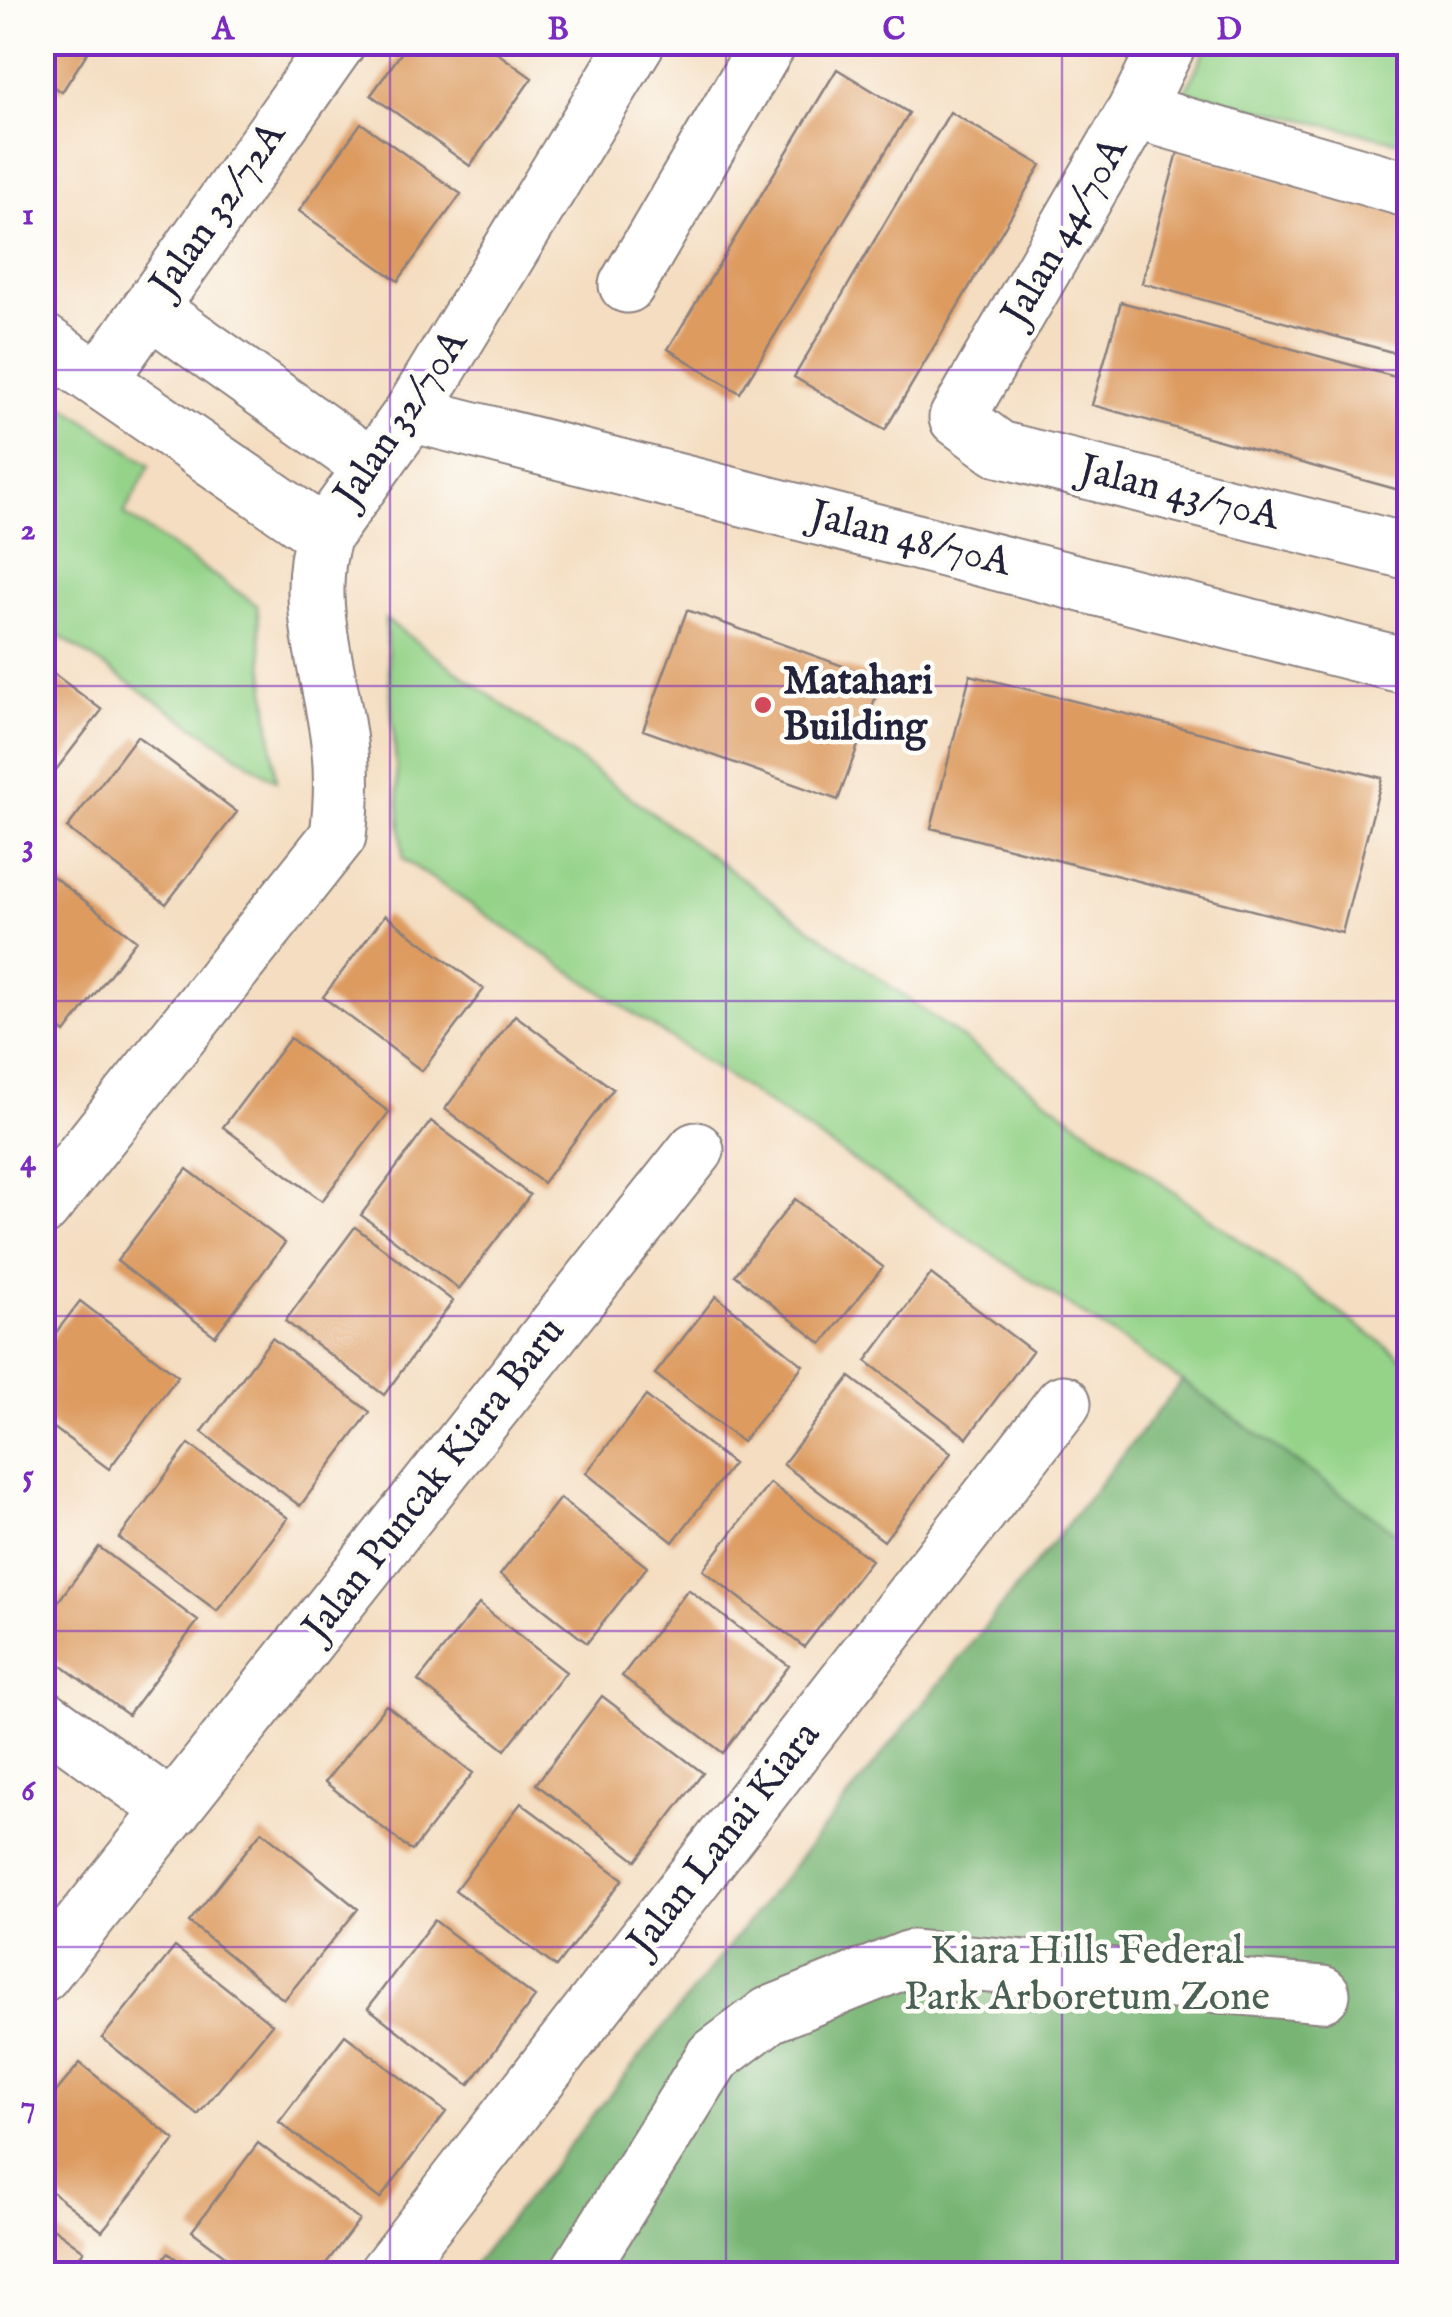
<svg xmlns="http://www.w3.org/2000/svg" width="1452" height="2317" viewBox="0 0 1452 2317" font-family="'IM FELL English',serif">
	<rect width="100%" height="100%" fill="#fdfcf7"/>
	<filter id="ink" filterUnits="userSpaceOnUse"><feTurbulence type="fractalNoise" baseFrequency=".01" numOctaves="2"/><feDisplacementMap in="SourceGraphic" scale="20" xChannelSelector="R" yChannelSelector="G"/><feConvolveMatrix kernelMatrix="1 2 1 2 8 2 1 2 1" color-interpolation-filters="sRGB"/></filter>
	<filter id="wash" filterUnits="userSpaceOnUse"><feTurbulence type="fractalNoise" baseFrequency=".0048" numOctaves="4" result="noise"/><feDisplacementMap in="SourceGraphic" scale="40" xChannelSelector="R" yChannelSelector="G"/><feGaussianBlur stdDeviation="2.25" result="paint"/><feColorMatrix in="noise" values="0 0 0 0 0 0 0 0 0 0 0 0 0 0 0 0 0 1.4 0 .05"/><feComposite in="paint" operator="in"/></filter>
	<g filter="url(#wash)">
		<rect width="100%" height="100%" fill="#f4ddc0"/>
		<path fill="#95d389" stroke="#5c7a62" stroke-width="2.5" d="M1209 43H1409V144L1185 92Z
			M42 391 150 465 124 514 257 605 276 781 43 625Z
			M385 619 1409 1363V1542L1182 1381 403 859Z"/>
		<path fill="#78b575" stroke="#4d6c58" stroke-width="2.5" d="M1182 1381 1409 1542V2274H466Z"/>
		<g id="blocks">
			<path fill="#dd9b60" d="M42 42H94L62 92 42 80Z
				M409 42H482L532 78 470 166 371 95Z
				M837 69 909 113 740 393 668 349Z
				M950 112 1041 165 885 430 794 377Z
				M361 123 461 194 398 281 299 211Z
				M1178 152 1410 215V357L1142 283Z
				M1121 302 1410 381V493L1092 405Z
				M687 610 882 680 838 800 643 730Z
				M42 665 102 710 42 788Z
				M970 675 1382 778 1342 933 931 828Z
				M137 736 237 812 166 904 67 828Z
				M42 868 136 940 65 1033 42 1015Z
				M385 915 484 989 422 1071 323 997Z
				M515 1015 613 1089 543 1183 445 1109Z
				M290 1038 389 1112 322 1201 223 1127Z
				M431 1121 530 1195 459 1289 361 1215Z
				M187 1169 285 1243 215 1336 117 1261Z
				M795 1199 883 1267 822 1344 735 1275Z
				M355 1227 453 1301 384 1395 285 1321Z
				M931 1274 1032 1351 967 1438 866 1361Z
				M716 1296 803 1365 742 1442 655 1374Z
				M80 1301 178 1376 109 1469 42 1419V1351Z
				M272 1338 370 1412 300 1506 202 1432Z
				M850 1377 951 1453 884 1541 783 1464Z
				M646 1396 733 1464 673 1542 586 1473Z
				M189 1444 288 1518 217 1611 119 1538Z
				M770 1483 871 1560 804 1647 703 1570Z
				M560 1498 647 1567 587 1643 500 1575Z
				M99 1547 198 1621 128 1715 42 1651V1623Z
				M688 1589 789 1666 723 1753 622 1676Z
				M479 1604 566 1672 505 1750 418 1681Z
				M602 1696 703 1773 636 1861 536 1784Z
				M386 1705 473 1773 412 1851 325 1782Z
				M521 1803 623 1879 556 1967 455 1890Z
				M262 1831 358 1909 284 2000 189 1922Z
				M434 1920 535 1997 469 2085 368 2008Z
				M175 1947 272 2024 198 2115 102 2038Z
				M345 2035 446 2112 380 2199 279 2122Z
				M80 2063 175 2140 102 2231 42 2184V2109Z
				M258 2143 359 2220 318 2274H249L192 2231Z
				M42 2220 84 2251 66 2274H42Z
				M168 2253 197 2274H152Z"/>
		</g>
	</g>
	<g filter="url(#ink)">
		<use href="#blocks" fill-opacity="0" stroke="#8b807e" stroke-width="2.5"/>
		<g fill="none" stroke-linecap="round" stroke-linejoin="round">
			<defs>
				<path id="minor" d="M1169 42 1135 111 957 418 999 449 1410 552
					M1135 111 1410 190
					M627 285 769 42
					M150 309 372 467
					M42 341 324 535
					M100 379 338 42
					M411 414 1410 667
					M42 1208 338 836C342 804 343 774 339 742 331 674 302 602 324 535L411 414 637 42
					M42 1716 173 1810
					M42 1974 696 1150
					M386 2274 1063 1403
					M577 2274 713 2057 769 2015 911 1958 1322 1994"/>
			</defs>
			<use href="#minor" stroke="#8b807e" stroke-width="59"/>
			<use href="#minor" stroke="#fff" stroke-width="55"/>
		</g>
	</g>
	<path fill="none" stroke="#7b2cbf" stroke-width="2.5" stroke-opacity="0.55" d="M390 42V2274M726 42V2274M1062 42V2274M42 370H1410M42 686H1410M42 1001H1410M42 1316H1410M42 1631H1410M42 1947H1410"/>
	<circle fill="#d1495b" stroke="#fdfcf7" stroke-width="4" cx="763" cy="705" r="10"/>
	<g text-anchor="middle" dominant-baseline="central" stroke-width="9" stroke-linejoin="round" paint-order="stroke">
		<g font-size="40" fill="#22223b" stroke="#fdfcf7">
			<text transform="translate(219 210) rotate(-55)">Jalan 32/72A</text>
			<text transform="translate(1066 232) rotate(-60)">Jalan 44/70A</text>
			<text transform="translate(402 419) rotate(-56)">Jalan 32/70A</text>
			<text transform="translate(1179 494) rotate(14)">Jalan 43/70A</text>
			<text transform="translate(910 540) rotate(14)">Jalan 48/70A</text>
			<text transform="translate(435 1480) rotate(-52)">Jalan Puncak Kiara Baru</text>
			<text transform="translate(725 1839) rotate(-52)">Jalan Lanai Kiara</text>
		</g>
		<g font-size="40" font-weight="bold" fill="#22223b" stroke="#fdfcf7" text-anchor="start">
			<text x="783" y="682">Matahari<tspan x="783" dy="46">Building</tspan></text>
		</g>
		<g font-size="40" fill="#4a6056" stroke="#fdfcf7">
			<text x="1087" y="1952">Kiara Hills Federal<tspan x="1087" dy="46">Park Arboretum Zone</tspan></text>
		</g>
	</g>
	<rect width="1452" height="2317" fill="none" stroke="#fdfcf7" stroke-width="110"/>
	<rect x="55" y="55" width="1342" height="2207" fill="none" stroke="#7b2cbf" stroke-width="4"/>
	<g font-size="32" text-anchor="middle" font-weight="bold" fill="#7b2cbf">
		<text x="223" y="39">A</text>
		<text x="558" y="39">B</text>
		<text x="894" y="39">C</text>
		<text x="1229" y="39">D</text>
		<text x="28" y="224">1</text>
		<text x="28" y="539">2</text>
		<text x="28" y="855">3</text>
		<text x="28" y="1170">4</text>
		<text x="28" y="1485">5</text>
		<text x="28" y="1800">6</text>
		<text x="28" y="2116">7</text>
	</g>
</svg>
